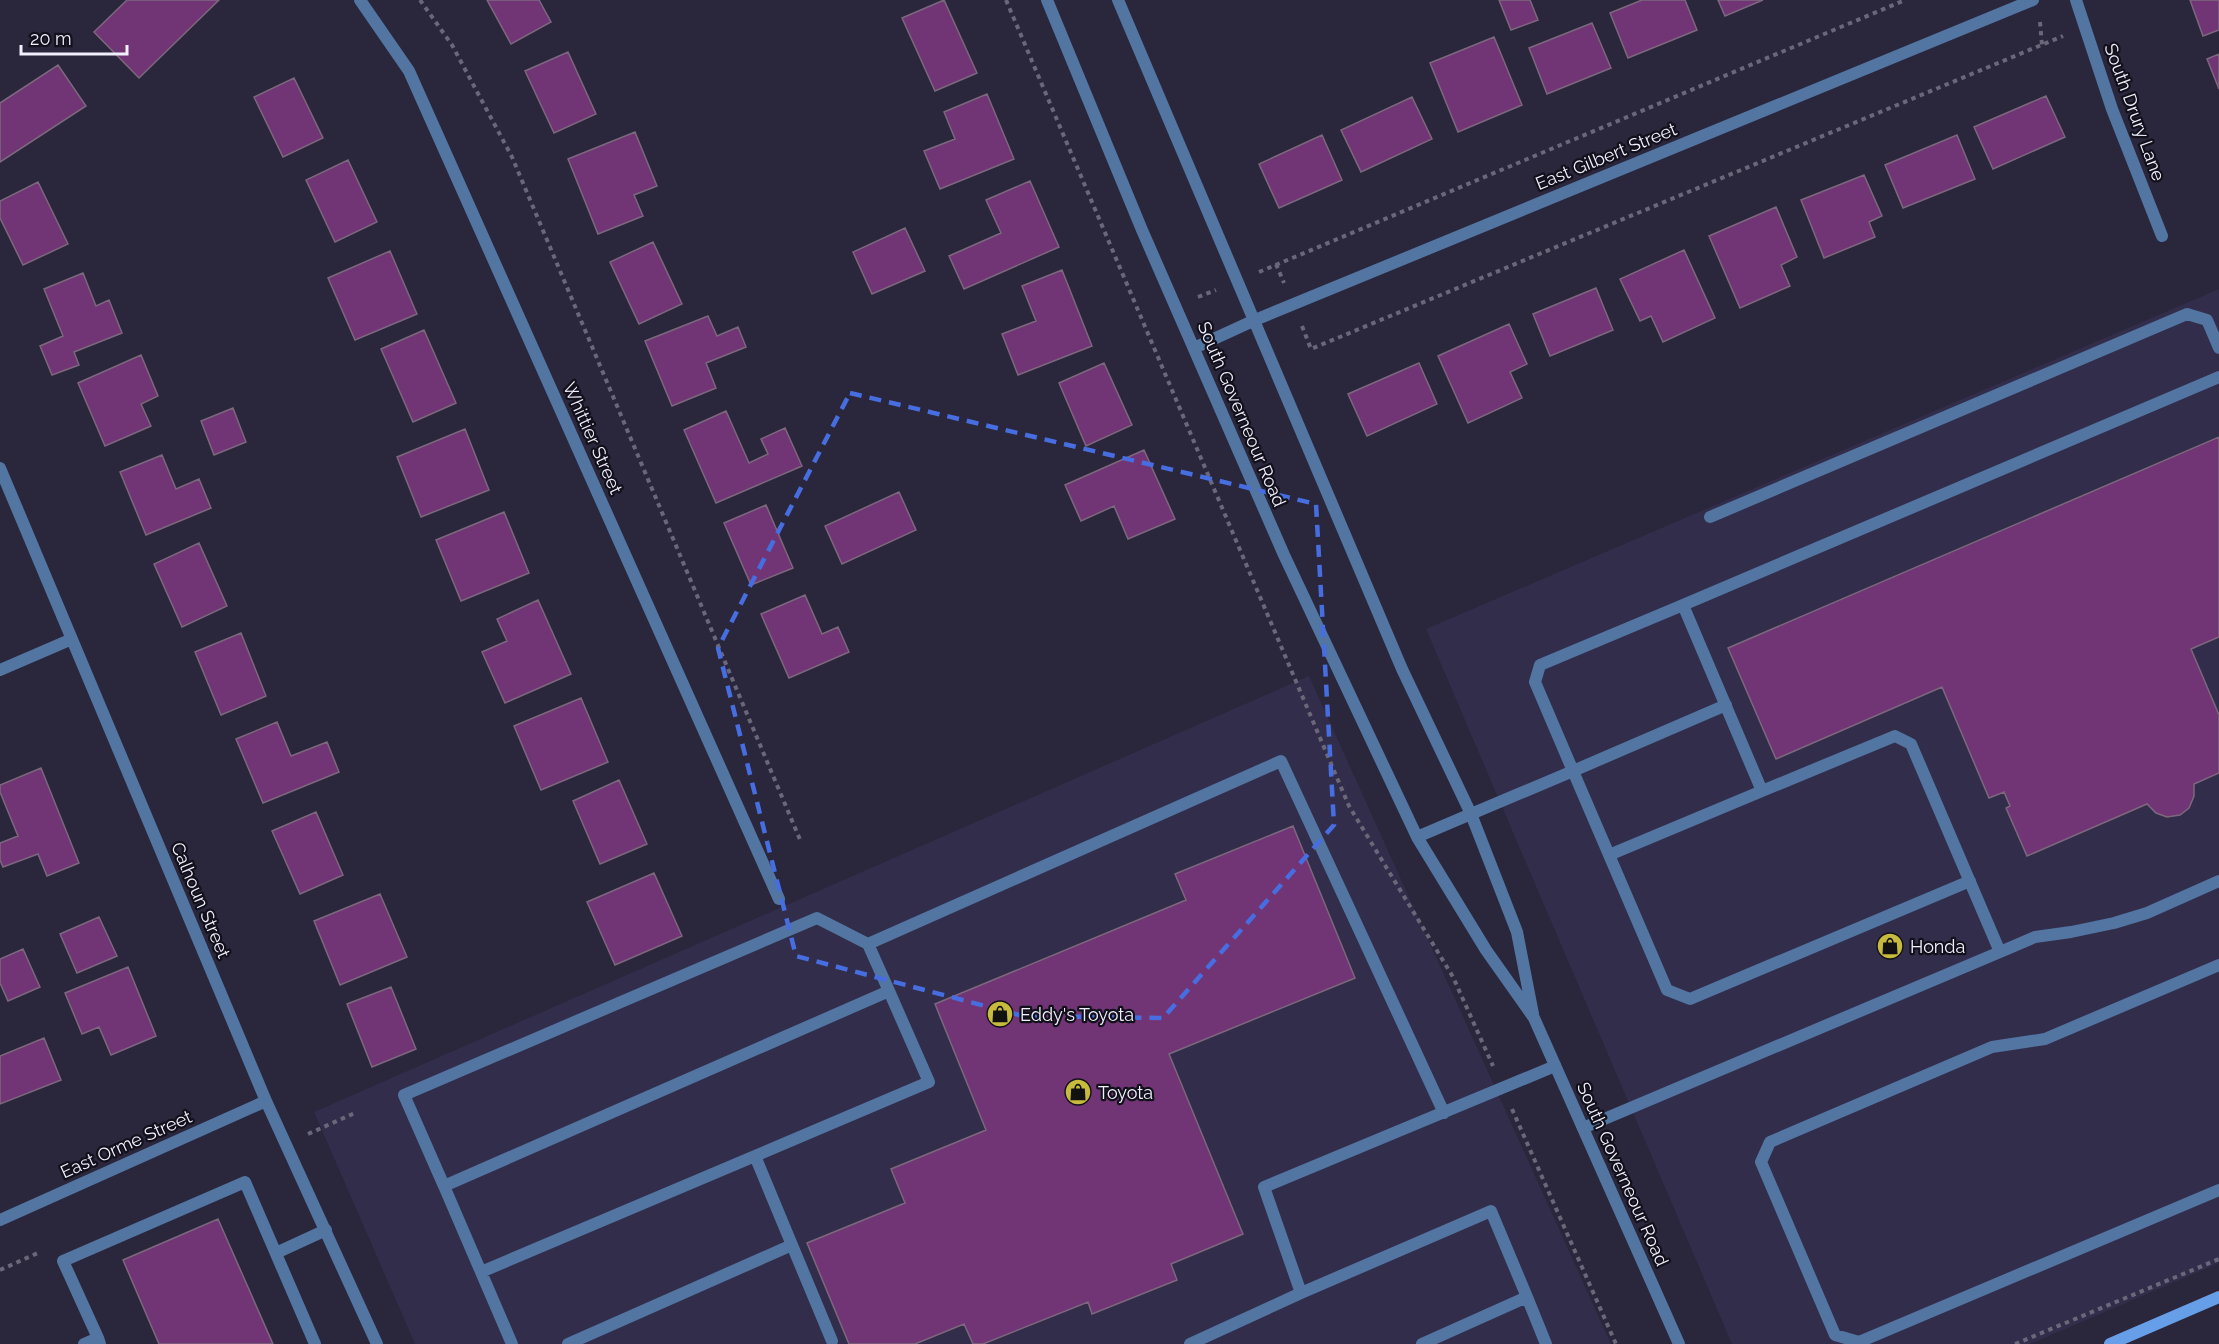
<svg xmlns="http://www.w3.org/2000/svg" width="2219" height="1344" viewBox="0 0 2219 1344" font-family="Raleway,sans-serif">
	<rect width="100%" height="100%" fill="#2a263c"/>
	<path fill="#322d4a" d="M2219 289V1263L2030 1344H1732L1426 629Z
		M1309 676 1611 1344H415L314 1112Z"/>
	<path fill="#713575" stroke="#7c687d" stroke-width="1.5" d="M127 0H219L139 78 94 32Z
		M487 0H539L551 22 511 44Z
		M944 0 977 73 935 91 902 18Z
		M1499 0H1530L1538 20 1511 30Z
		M1642 0H1685L1697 30 1628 58 1610 13Z
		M1718 0H1763L1725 16Z
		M2190 0H2219V30L2203 36Z
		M1592 23 1611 68 1547 94 1529 48Z
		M1494 37 1522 105 1458 132 1430 63Z
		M568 52 596 114 554 133 525 71Z
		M2219 54V89L2207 59Z
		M58 65 86 106 0 162V103Z
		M294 78 323 138 283 157 254 97Z
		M987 94 1014 159 940 189 924 151 955 139 944 112Z
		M2046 96 2065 137 1993 169 1974 127Z
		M1412 97 1432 139 1361 172 1341 130Z
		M635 132 657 186 634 195 643 216 598 234 568 159Z
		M1322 135 1342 180 1279 208 1259 164Z
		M1957 135 1975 179 1903 208 1885 165Z
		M348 160 377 222 335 242 306 180Z
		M1864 175 1882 216 1869 222 1875 237 1824 258 1801 200Z
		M1030 181 1059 247 964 289 949 256 1001 233 986 200Z
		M38 182 68 244 23 265 0 218V201Z
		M1776 207 1797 257 1781 265 1790 286 1740 308 1709 236Z
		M905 228 925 271 872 294 853 252Z
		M653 242 682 304 639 324 610 262Z
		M1684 250 1715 318 1663 342 1651 316 1640 321 1620 279Z
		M390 251 417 314 355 340 328 278Z
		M1062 270 1092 346 1018 375 1002 334 1036 321 1022 286Z
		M83 273 96 306 109 300 122 333 74 352 79 365 52 375 40 346 63 336 44 289Z
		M1596 288 1613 330 1550 356 1533 314Z
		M708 316 717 336 738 327 746 347 706 363 716 388 672 406 645 341Z
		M1509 324 1527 364 1510 372 1522 398 1468 423 1438 356Z
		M424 330 456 403 413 422 381 349Z
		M141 355 158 396 141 404 151 426 105 446 78 383Z
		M1104 363 1132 425 1086 446 1059 383Z
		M1419 363 1437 404 1367 436 1348 394Z
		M233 408 246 442 214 455 201 421Z
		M726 411 749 463 768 454 761 439 785 428 802 466 716 503 684 430Z
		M465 429 489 490 421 517 397 457Z
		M2219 437V637L2191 649 2219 715V773L2194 784V796L2189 808 2180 815 2167 817 2156 813 2147 804 2027 856 2006 808 2010 806 2004 792 1989 798 1942 687 1776 759 1728 648Z
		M1144 450 1175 519 1128 539 1114 506 1081 521 1065 485Z
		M162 455 176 489 199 479 211 508 146 535 120 472Z
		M899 492 916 530 842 564 825 526Z
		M766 505 793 568 751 585 724 523Z
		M504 512 529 573 461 601 436 540Z
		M199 543 227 606 182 627 154 564Z
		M805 595 822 634 838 627 849 652 789 678 761 614Z
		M538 600 571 674 505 703 482 652 507 641 497 619Z
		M241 633 266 696 221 715 195 652Z
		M581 698 608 762 541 790 514 726Z
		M277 722 291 756 327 742 339 772 263 803 236 739Z
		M41 768 79 863 47 876 38 854 3 867 0 860V843L18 836 0 792V785Z
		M619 780 647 844 600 864 573 801Z
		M316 812 343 875 300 894 272 831Z
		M1293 826 1355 978 1169 1054 1243 1234 1171 1264 1177 1280 1092 1314 1088 1302 983 1344H973L964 1324 915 1344H849L807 1243 905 1203 891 1169 986 1130 935 1004 1186 900 1175 874Z
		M654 873 682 936 615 965 587 902Z
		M380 894 407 957 340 985 314 921Z
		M99 917 117 956 77 973 60 934Z
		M23 949 40 987 8 1001 0 983V959Z
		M128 967 156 1036 111 1055 99 1027 82 1034 65 993Z
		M391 987 416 1049 372 1067 347 1004Z
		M44 1038 61 1080 0 1104V1056Z
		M218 1219 273 1344H159L123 1260Z"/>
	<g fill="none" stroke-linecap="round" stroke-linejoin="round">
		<path stroke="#6a677a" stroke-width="4" stroke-dasharray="4.5 4.5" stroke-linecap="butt" d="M420 0 452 45 512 157 801 842
			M1006 0 1349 806 1453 977 1493 1066
			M2040 22 2042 45
			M1276 264 1284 283
			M1259 272 1905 0
			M1198 297 1216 290
			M1302 326 1311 349 2063 36
			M1512 1109 1616 1344
			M308 1134 357 1112
			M0 1270 40 1252
			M2015 1344 2219 1259"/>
		<path stroke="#5275a2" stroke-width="12" d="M1710 517 2187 314 2207 320 2219 348
			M1683 605 2219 377
			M1726 705 1573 771 1667 990 1690 999 1970 881
			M1471 814 1573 771 1535 682 1540 665 1683 605 1762 791 1895 736 1911 744 2000 952 1583 1128
			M1609 855 1762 791
			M2000 952 2035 937 2071 932 2114 923 2147 913 2219 881
			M2219 965 2045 1039 1992 1047 1770 1142 1761 1162 1835 1335 1859 1342 2219 1190
			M755 1156 929 1082 889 991
			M444 1186 404 1095 817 918 868 944
			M792 1245 832 1341
			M276 1253 326 1230
			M481 1272 512 1344
			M1301 1293 1491 1211 1527 1297 1422 1344
			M1527 1297 1546 1344
			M98 1338 63 1261 245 1182 315 1344
			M84 1344 98 1338 100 1344
			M568 1344 792 1245 755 1156 481 1272 444 1186 889 991 868 944 1281 761 1444 1113
			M1190 1344 1301 1293 1264 1187 1555 1066"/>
		<path stroke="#5275a2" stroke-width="12" d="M360 0 409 71 779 899
			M1047 0 1142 230 1284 555 1417 837 1486 950 1534 1018 1679 1344
			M1118 0 1402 669 1471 814 1517 932 1533 1014
			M2076 0 2112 109 2162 236
			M1194 348 1255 320 2033 0
			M0 468 266 1101 377 1344
			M0 670 72 639
			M1417 837 1471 814
			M0 1220 266 1101"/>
		<path stroke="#669ee7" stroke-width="12" d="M2110 1344 2219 1297"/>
	</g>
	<path fill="none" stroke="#476ee0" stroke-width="4.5" stroke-dasharray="12 8" stroke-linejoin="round" d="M850 393 1316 504 1334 825 1163 1018 1023 1016 796 956 718 648Z"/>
	<defs>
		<symbol id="shop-disc" viewBox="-11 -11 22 22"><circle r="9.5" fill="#c6bb3c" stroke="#12111b"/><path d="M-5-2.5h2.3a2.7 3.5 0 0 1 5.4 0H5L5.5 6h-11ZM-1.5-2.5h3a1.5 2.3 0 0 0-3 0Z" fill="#111"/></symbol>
	</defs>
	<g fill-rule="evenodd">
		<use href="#shop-disc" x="1875" y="931" width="30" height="30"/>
		<use href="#shop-disc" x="985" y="999" width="30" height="30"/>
		<use href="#shop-disc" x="1063" y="1077" width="30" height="30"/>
	</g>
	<g text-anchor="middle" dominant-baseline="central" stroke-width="4.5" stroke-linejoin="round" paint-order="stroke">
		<g font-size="18" fill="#f1effe" stroke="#12111b">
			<text transform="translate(2135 112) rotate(70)">South Drury Lane</text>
			<text transform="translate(1606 156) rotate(-22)">East Gilbert Street</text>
			<text transform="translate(1242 414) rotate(67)">South Governeour Road</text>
			<text transform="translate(593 438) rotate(66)">Whittier Street</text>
			<text transform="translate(201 900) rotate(67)">Calhoun Street</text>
			<text transform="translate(126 1144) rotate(-24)">East Orme Street</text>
			<text transform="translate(1623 1174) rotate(66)">South Governeour Road</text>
		</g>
		<g font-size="18" fill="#f1effe" stroke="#12111b" text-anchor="start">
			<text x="1910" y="946">Honda</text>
			<text x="1020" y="1014">Eddy's Toyota</text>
			<text x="1098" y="1092">Toyota</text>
		</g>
	</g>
	<path d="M21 45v9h106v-9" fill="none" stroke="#f1effe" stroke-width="3"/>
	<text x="30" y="45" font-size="18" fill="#f1effe" stroke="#12111b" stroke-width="4.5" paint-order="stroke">20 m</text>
</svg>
